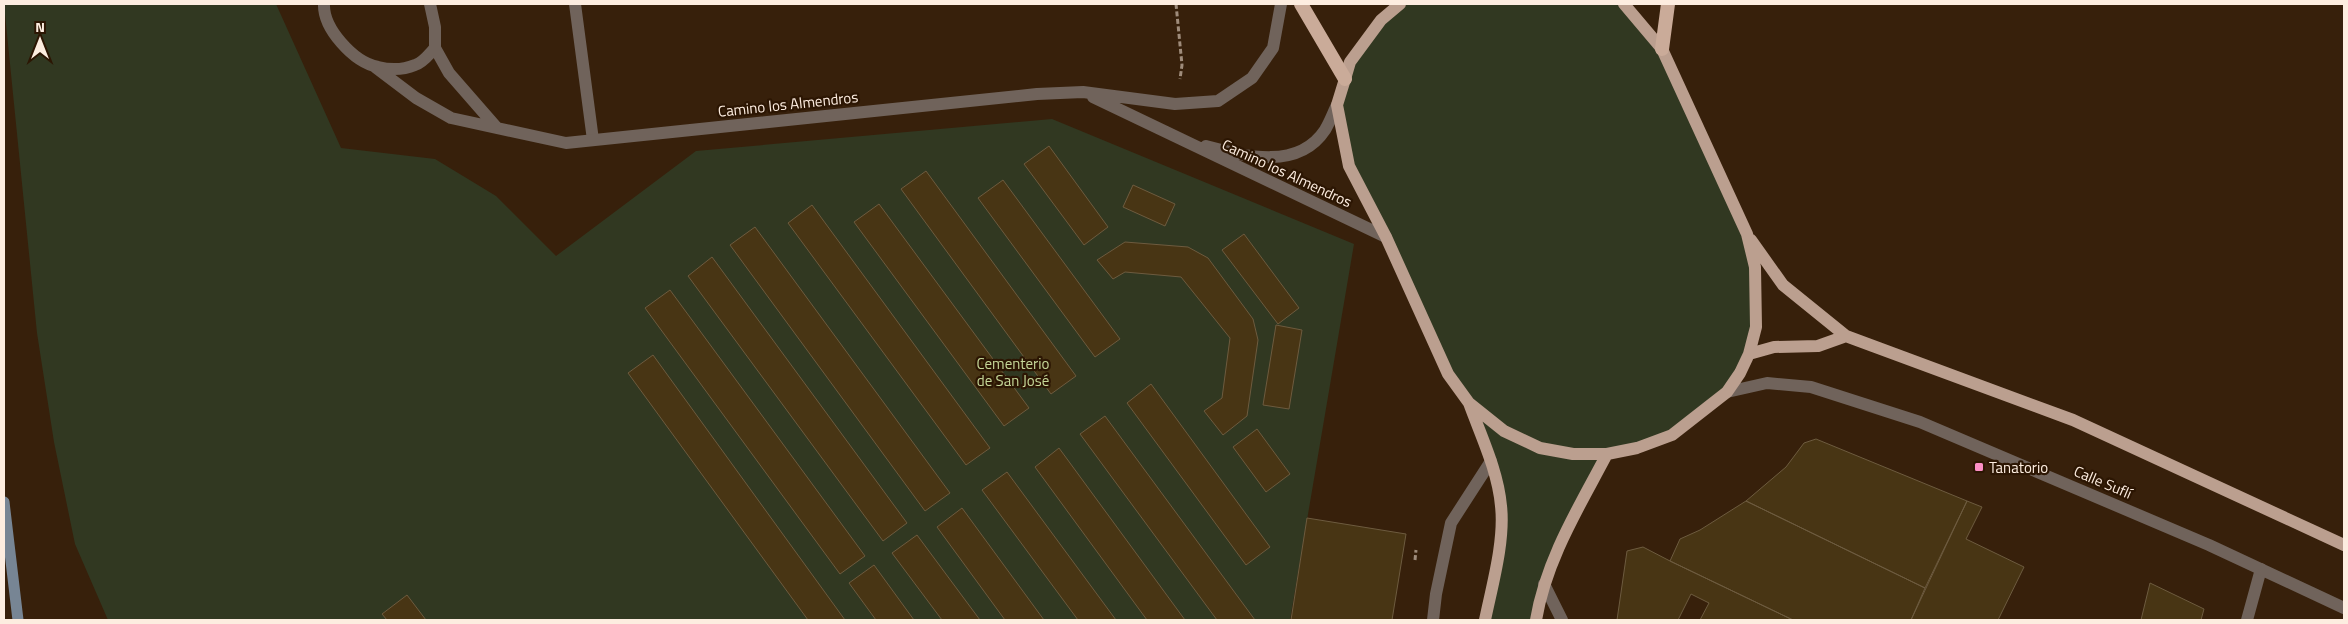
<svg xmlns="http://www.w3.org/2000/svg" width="2348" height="624" viewBox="0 0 2348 624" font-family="'Titillium Web',sans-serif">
	<rect width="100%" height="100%" fill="#37200b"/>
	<path fill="#313821" d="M4 4H276L341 148 435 159 496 196 556 256 696 151 1052 119 1354 244 1290 620H108L75 544 54 442 37 333Z
		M1400 4H1624L1662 49 1747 234 1756 327 1740 373 1672 435 1607 454 1563 538 1536 620H1485L1501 507 1491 461 1349 166 1337 105 1350 62Z"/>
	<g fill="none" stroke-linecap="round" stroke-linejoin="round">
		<path stroke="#778594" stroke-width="11" d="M4 502 18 620"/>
	</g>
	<path fill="#483514" stroke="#6d5b3f" d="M1049 146 1108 227 1084 245 1024 164Z
		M926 171 1076 376 1051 394 901 189Z
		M1003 180 1120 339 1095 357 978 198Z
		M1133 185 1175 204 1165 226 1123 207Z
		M879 204 1029 408 1004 426 854 222Z
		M812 205 990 448 966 465 788 223Z
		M755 227 950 493 925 511 730 245Z
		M1244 234 1299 308 1278 324 1222 250Z
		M1125 242 1188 247 1208 258 1253 319 1258 340 1247 416 1223 435 1204 411 1222 398 1230 338 1181 277 1125 272 1113 279 1097 260Z
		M712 257 907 523 883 541 688 276Z
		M670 290 865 556 840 574 645 308Z
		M1276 325 1302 330 1289 409 1263 405Z
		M653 355 845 620H808L628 373Z
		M1151 384 1270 547 1246 565 1127 403Z
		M1105 416 1255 620H1217L1080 434Z
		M1257 429 1290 474 1266 492 1233 447Z
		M1816 439 1967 501 1925 588 1746 501 1786 467 1804 443Z
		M1059 448 1185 620H1147L1035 467Z
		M1007 472 1116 620H1078L982 490Z
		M1746 501 1925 588 1911 620H1793L1670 561 1680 539 1700 530Z
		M1967 501 1982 507 1966 539 2024 567 1998 620H1911Z
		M962 508 1044 620H1005L937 527Z
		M1307 518 1406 534 1392 620H1291Z
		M917 535 980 620H942L892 553Z
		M1643 547 1670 561 1793 620H1700L1709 603 1691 594 1678 620H1617L1627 551Z
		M874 565 914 620H876L849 583Z
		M2150 583 2204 609 2201 620H2141Z
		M407 595 426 620H387L382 614Z"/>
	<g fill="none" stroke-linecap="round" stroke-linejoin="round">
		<path stroke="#9f8c7b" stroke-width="3" stroke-dasharray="5 2.5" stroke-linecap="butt" d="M1176 4 1182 65 1180 79
			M1415 560 1416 550"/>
		<path stroke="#70635b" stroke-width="12" d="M575 4 593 140
			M1433 620 1436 594 1451 523 1491 461"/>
		<path stroke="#70635b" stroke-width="12" d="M324 4C323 28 353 62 378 67 390 70 403 70 415 65 423 63 430 53 435 48V27L430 4
			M435 48 449 73 497 128
			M375 67 416 98 451 118 566 143 1037 94 1083 92 1175 104 1218 101 1252 78 1273 48 1281 4
			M1093 97 1386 237
			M1206 146C1244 156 1298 171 1325 130 1330 122 1333 113 1337 105
			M2247 620 2261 569"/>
		<path stroke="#70635b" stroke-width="12" d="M1727 392 1767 383 1811 387 1920 422 2209 545 2344 608
			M1544 584 1562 620"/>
		<path stroke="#bb9f8f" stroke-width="12" d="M1400 4 1381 20 1350 62 1345 79 1337 105 1349 166 1386 237 1448 374 1469 403 1504 431 1540 448 1573 454H1607L1637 448 1672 435 1727 392 1740 373 1749 354 1756 327 1755 267 1747 234 1662 49 1624 4
			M1751 240 1783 285 1846 336 2073 420 2344 545
			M1749 354 1774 347 1818 346 1846 336
			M1469 403C1481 436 1498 471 1501 506 1505 541 1492 586 1485 620
			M1536 620C1546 560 1579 507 1607 454"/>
		<path stroke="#caab99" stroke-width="14" d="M1301 4 1345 79
			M1662 49 1668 4"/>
	</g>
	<rect fill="#fb8fc4" stroke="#2c1603" stroke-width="2" x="1974" y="462" width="10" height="10" rx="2.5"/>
	<g text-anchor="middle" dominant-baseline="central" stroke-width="4.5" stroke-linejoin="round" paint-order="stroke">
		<g font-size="15" fill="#fdede0" stroke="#2c1603">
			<text transform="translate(788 104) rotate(-6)">Camino los Almendros</text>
			<text transform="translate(1287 173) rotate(25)">Camino los Almendros</text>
			<text transform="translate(2103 482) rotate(23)">Calle Suflí</text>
		</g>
		<g font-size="15" fill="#c6d899" stroke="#2c1603">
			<text x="1013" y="363">Cementerio<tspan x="1013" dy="17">de San José</tspan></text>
		</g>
		<g font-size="15" fill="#fdede0" stroke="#2c1603" text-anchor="start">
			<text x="1989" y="467">Tanatorio</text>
		</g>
	</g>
	<rect width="2348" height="624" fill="none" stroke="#fdede0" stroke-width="10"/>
	<g transform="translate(40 40)" stroke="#2c1603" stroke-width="4" paint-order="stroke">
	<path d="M0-4L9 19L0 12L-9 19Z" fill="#fdede0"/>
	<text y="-8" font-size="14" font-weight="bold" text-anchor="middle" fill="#fdede0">N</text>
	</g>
</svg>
